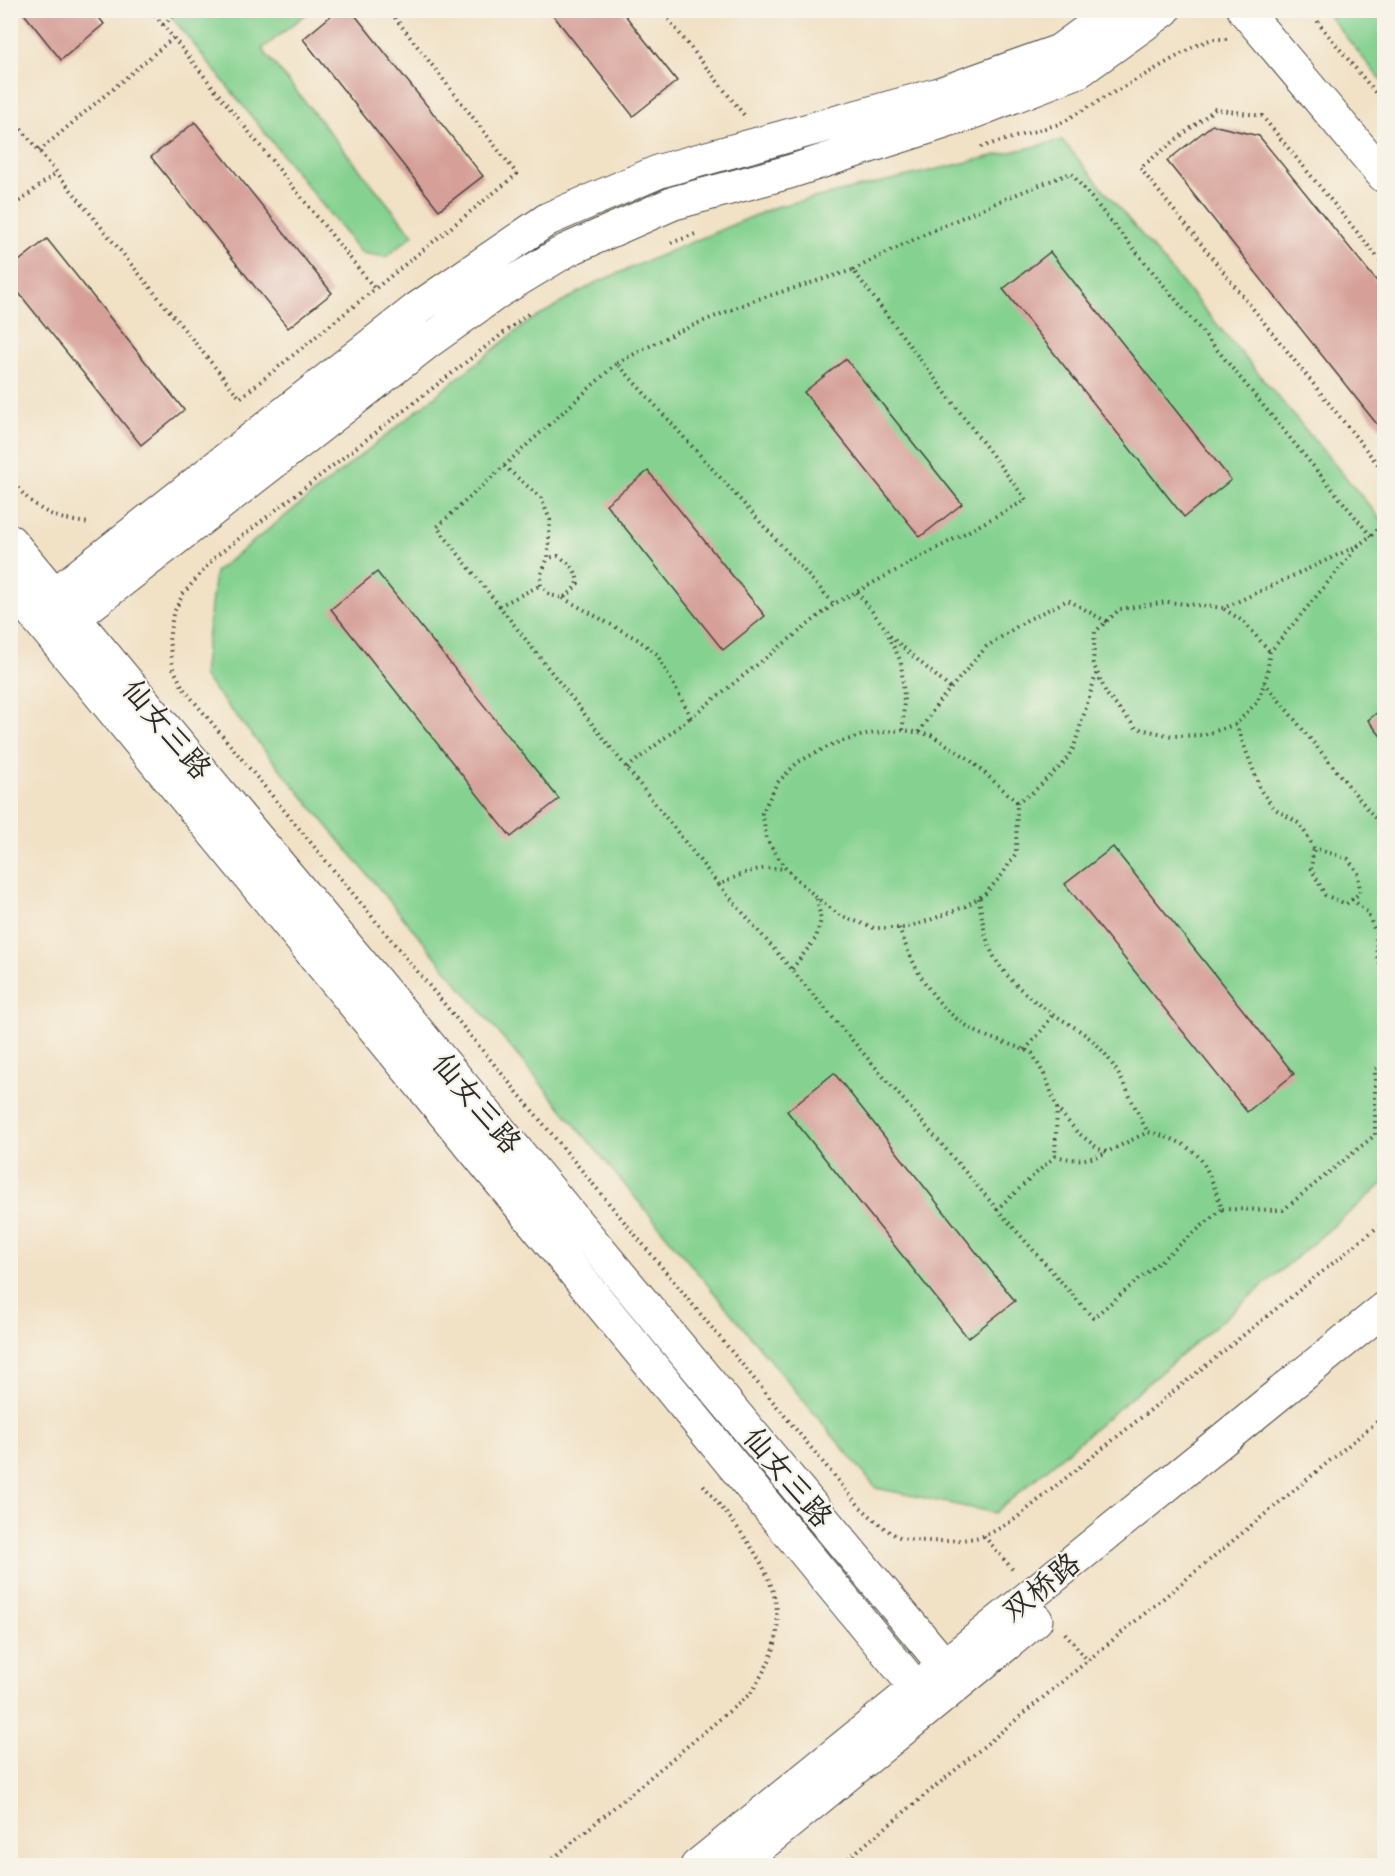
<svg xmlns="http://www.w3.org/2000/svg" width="1395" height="1876" viewBox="0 0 1395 1876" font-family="Caveat,'LXGW WenKai TC',sans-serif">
	<rect width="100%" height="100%" fill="#f7f3e8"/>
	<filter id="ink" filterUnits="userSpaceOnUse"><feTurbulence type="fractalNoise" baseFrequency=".0167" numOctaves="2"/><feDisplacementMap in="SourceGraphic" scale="12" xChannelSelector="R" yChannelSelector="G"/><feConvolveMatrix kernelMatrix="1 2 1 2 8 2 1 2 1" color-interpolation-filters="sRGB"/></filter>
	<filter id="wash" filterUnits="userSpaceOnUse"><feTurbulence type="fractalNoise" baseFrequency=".008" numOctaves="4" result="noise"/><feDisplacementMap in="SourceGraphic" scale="24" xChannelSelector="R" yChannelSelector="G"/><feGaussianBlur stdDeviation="1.35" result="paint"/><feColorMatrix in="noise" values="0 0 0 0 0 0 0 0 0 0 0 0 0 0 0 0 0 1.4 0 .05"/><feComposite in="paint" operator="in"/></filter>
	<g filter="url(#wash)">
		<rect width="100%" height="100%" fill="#f1e1c5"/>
		<path fill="#85d290" stroke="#587e5e" stroke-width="1.5" d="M1325 10 1384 11V84L1325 11Z
			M167 11H310L262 49 413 235 386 257 361 253Z
			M1062 140 1384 523V1183L995 1513 876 1488 203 676 215 572 528 322 595 283 775 207Z"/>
		<g id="blocks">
			<path fill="#d6a099" d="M21 10H93L104 24 61 60Z
				M338 10H351L483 176 439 210 303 39Z
				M549 10H621L677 81 633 116Z
				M195 122 332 293 288 328 151 157Z
				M1212 125 1259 136 1384 290V433L1167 161Z
				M47 239 184 410 141 445 10 282V268Z
				M1050 252 1231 480 1184 517 1003 289Z
				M846 359 962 504 920 537 804 392Z
				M648 471 765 616 723 650 606 504Z
				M377 572 559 799 511 837 331 609Z
				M1384 707V740L1368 720Z
				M1113 847 1294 1074 1247 1112 1065 884Z
				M834 1073 1015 1301 968 1338 787 1111Z"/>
		</g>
	</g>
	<g filter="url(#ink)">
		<use href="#blocks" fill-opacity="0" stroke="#494642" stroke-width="1.5"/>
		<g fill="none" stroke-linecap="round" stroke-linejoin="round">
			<defs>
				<path id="minor" d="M1244 10 1384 176
					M54 595 418 308 548 219 660 171 939 94 1059 51 1115 10
					M74 618 429 341 499 291 567 250 674 203 789 172 960 117 1079 71 1164 10"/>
				<path id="tertiary" d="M10 541 959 1683
					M10 585 931 1706
					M697 1866 1384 1309
					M736 1866 1036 1620"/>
			</defs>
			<use href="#minor" stroke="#494642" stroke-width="35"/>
			<use href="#tertiary" stroke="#494642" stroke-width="35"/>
			<path stroke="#494642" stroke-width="4" stroke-dasharray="1.5 4.5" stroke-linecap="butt" d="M151 10 375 289
				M661 10 744 115
				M1313 10 1319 24 1384 103
				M163 25 180 10
				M10 115 240 398 517 174 389 10
				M981 147 1059 124 1195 46 1212 39H1227
				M39 151 173 38
				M10 209 57 172
				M671 243 695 234
				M1384 265 1262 116 1215 109 1140 168 1384 472
				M853 270C924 233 996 201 1071 173L1371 536
				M528 314 214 558 183 594 173 614 169 640 173 668 183 688 860 1507C872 1517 883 1529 897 1536 915 1544 968 1542 986 1535 996 1531 1006 1524 1015 1519L1384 1222
				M617 363 677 332 755 300 853 270 1026 500 834 604 617 363 437 527 719 885C746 872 756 866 786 869
				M504 466 541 498 550 520 548 558 558 556C570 564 576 568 578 583L571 592 563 598 550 595 541 585V574L548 558
				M10 479C36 510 50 519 90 523
				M1359 545 1224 608 1167 602 1120 609 1095 632 1093 663 1107 695 1136 728 1172 736 1204 735 1236 724 1258 701 1267 675 1270 652 1359 545 1384 525
				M857 592 885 628 901 662 904 696 903 730
				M563 598 637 639 657 654 691 717 834 604
				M499 606 541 585
				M1224 609 1244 622 1270 652
				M890 636 950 688
				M1264 682 1384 829
				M1236 724 1261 791 1275 809 1300 824 1314 848 1348 859 1358 873 1360 893 1346 904 1325 895 1311 868 1314 848
				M919 732 938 703 986 647 1027 620 1068 600 1107 622
				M627 768 691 717
				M1017 802 969 759 931 735 903 730 867 734 833 744 798 762 777 783 762 813 767 840 786 869 817 898 839 915 874 928H904L930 920 964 907 985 894 1002 875 1016 853 1017 802 1033 792 1064 763 1074 747 1097 671
				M719 885 997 1209 1055 1156 1057 1108
				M979 898C982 919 985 942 996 960 1006 977 1025 994 1041 1006 1060 1020 1084 1030 1100 1048 1122 1072 1132 1105 1148 1132 1163 1135 1183 1142 1195 1153 1208 1165 1216 1192 1222 1209L1283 1210 1375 1135V1069L1384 1061
				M1352 899 1367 912 1376 933 1377 956 1384 973
				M899 928C914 970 935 1009 975 1031 992 1040 1014 1045 1032 1053L1046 1078 1057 1108 1077 1132 1099 1149 1107 1152 1148 1132
				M792 969 816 938 821 920 817 899
				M1025 1050 1043 1029 1053 1014
				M1055 1156C1076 1161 1087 1161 1106 1153
				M997 1209 1093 1318 1222 1209
				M984 1536 1013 1570
				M1065 1633 1088 1661
				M544 1866 751 1693C761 1676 773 1658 776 1639 787 1577 736 1527 701 1482
				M839 1866 1384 1416"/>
			<use href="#minor" stroke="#fff" stroke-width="33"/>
			<use href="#tertiary" stroke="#fff" stroke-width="33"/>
		</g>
	</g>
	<g text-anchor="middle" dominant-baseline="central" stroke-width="4.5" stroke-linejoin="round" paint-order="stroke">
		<g font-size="30" fill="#2b2b2b" stroke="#f7f3e8">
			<text transform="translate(167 729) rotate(50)">仙女三路</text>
			<text transform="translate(477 1103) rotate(50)">仙女三路</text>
			<text transform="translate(788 1477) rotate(50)">仙女三路</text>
			<text transform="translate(1041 1587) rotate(-39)">双桥路</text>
		</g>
	</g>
	<rect width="1395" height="1876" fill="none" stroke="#f7f3e8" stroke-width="36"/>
</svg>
